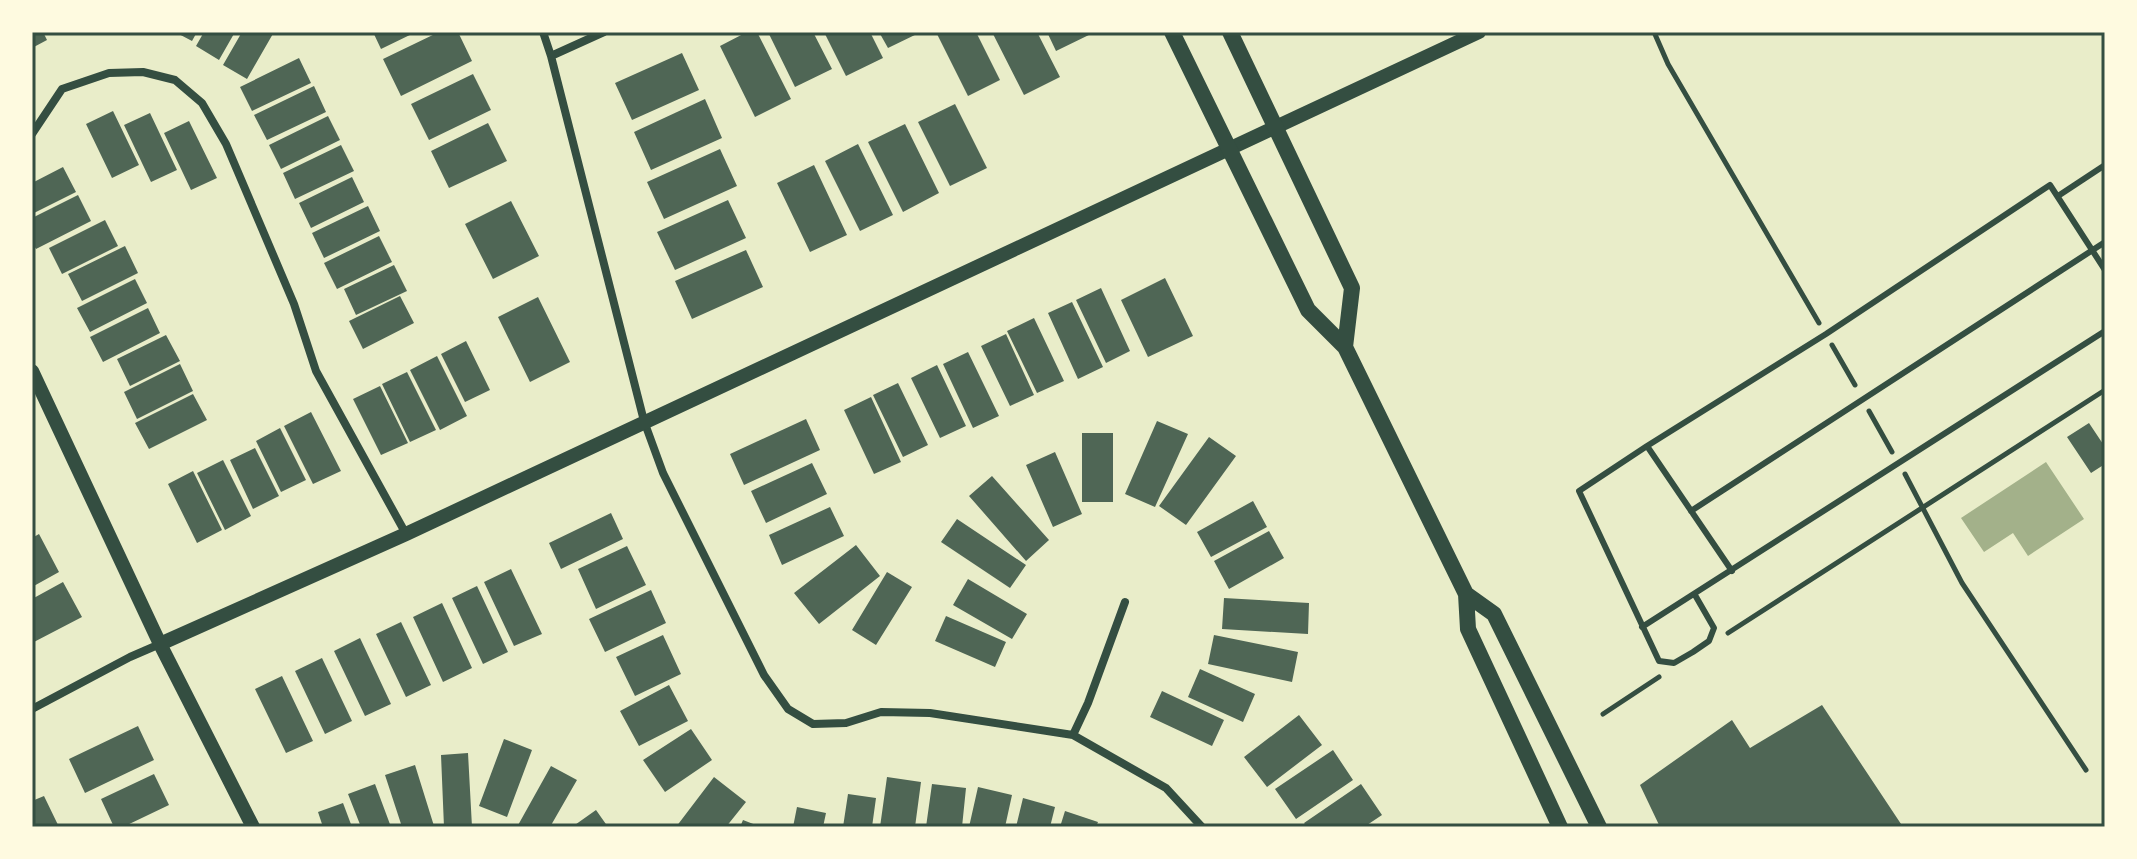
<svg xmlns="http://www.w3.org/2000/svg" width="2137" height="859" viewBox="0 0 2137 859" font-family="Spectral,serif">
	<rect width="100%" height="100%" fill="#e9edc9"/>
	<path fill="#a3b18a" d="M2046 462 2084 519 2028 556 2013 533 1984 552 1961 518Z"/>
	<path fill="#4f6655" d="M32 32H43L47 40 32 48Z
		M175 32H197L192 41Z
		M204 32H235L219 60 196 46Z
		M242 32H274L247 79 223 65Z
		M373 32H416L381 49Z
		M439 32H458L472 61 401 96 383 59Z
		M747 32H757L791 99 755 117 720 46Z
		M768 32H813L832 69 795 87Z
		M824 32H870L883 58 846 76Z
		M879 32H921L888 48Z
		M936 32H976L1000 80 968 96Z
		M992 32H1037L1060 77 1024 95Z
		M1047 32H1095L1056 51Z
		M682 53 699 90 632 120 615 83Z
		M299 58 311 83 252 111 240 87Z
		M473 74 491 110 429 140 411 104Z
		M314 86 326 112 267 140 254 115Z
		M705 99 722 138 651 170 634 132Z
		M955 104 987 168 950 186 918 122Z
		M113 111 139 165 112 178 86 124Z
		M150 113 177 170 151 182 124 125Z
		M328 116 340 140 281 169 269 145Z
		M189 121 217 178 191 190 164 133Z
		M488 123 507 161 449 188 431 151Z
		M905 124 939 193 903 212 868 142Z
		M858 144 893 215 860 231 825 161Z
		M341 145 354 171 295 199 283 173Z
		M720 149 737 186 664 219 647 182Z
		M814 165 847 235 810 252 777 183Z
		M63 167 76 192 32 214V183Z
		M352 177 364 202 311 228 299 203Z
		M78 195 91 221 36 249 32 242V218Z
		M728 200 746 238 675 270 657 232Z
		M511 201 539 256 493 279 465 224Z
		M368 206 380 231 324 258 312 233Z
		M105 220 118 246 62 274 49 248Z
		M379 236 392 262 337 289 324 263Z
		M125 246 138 273 82 301 68 274Z
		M746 250 763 287 692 319 675 281Z
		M394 265 407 291 356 315 344 289Z
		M1165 278 1193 336 1148 357 1121 300Z
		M135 279 147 303 90 332 77 308Z
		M1101 288 1130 351 1106 363 1076 300Z
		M400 296 414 323 363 349 349 321Z
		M538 297 570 362 530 382 498 317Z
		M1072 302 1103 367 1078 379 1048 313Z
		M148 308 160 333 103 362 90 337Z
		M1034 318 1064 381 1037 393 1007 331Z
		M1006 334 1034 395 1010 406 981 346Z
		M166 335 180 361 130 386 117 359Z
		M466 341 490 390 465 402 441 354Z
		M968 352 999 416 973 428 943 364Z
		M437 356 467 416 440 430 410 370Z
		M180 364 193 391 137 419 124 392Z
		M937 365 966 426 940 438 911 378Z
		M407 372 436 430 410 442 382 384Z
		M898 383 928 445 903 457 873 395Z
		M380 386 408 443 381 455 353 399Z
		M193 394 207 420 149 449 135 423Z
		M871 397 901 462 874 474 844 410Z
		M311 412 341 471 313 484 284 426Z
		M806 419 820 450 744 485 730 454Z
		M1157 421 1188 434 1155 507 1125 494Z
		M2089 423 2105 447V464L2091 473 2067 437Z
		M280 428 306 480 281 492 256 441Z
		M1082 433H1113V502H1082Z
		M1209 437 1236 456 1186 525 1159 506Z
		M255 448 279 496 253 509 230 460Z
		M1055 452 1082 514 1053 527 1026 465Z
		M223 460 251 516 225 530 197 473Z
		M812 463 827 494 766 523 751 491Z
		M193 471 222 530 197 543 168 484Z
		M992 476 1049 540 1026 561 969 496Z
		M1253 501 1267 527 1211 557 1197 532Z
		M830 507 844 536 782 565 769 535Z
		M611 513 623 539 561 569 549 543Z
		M957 519 1026 565 1010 588 941 542Z
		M1269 531 1284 558 1229 589 1214 561Z
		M39 534 59 572 32 587V538Z
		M856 545 880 576 819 624 794 593Z
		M627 546 646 585 596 609 578 569Z
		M511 569 542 634 514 646 484 582Z
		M887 572 912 587 876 645 852 630Z
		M968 579 1027 614 1012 639 953 605Z
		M63 582 82 617 32 643V599Z
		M477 586 508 652 483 664 452 598Z
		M651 590 666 623 605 652 589 619Z
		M1224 598 1309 603 1308 634 1222 629Z
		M442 603 472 668 443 682 413 617Z
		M946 616 1006 642 995 667 935 641Z
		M401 622 431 685 406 697 376 634Z
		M663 635 681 674 635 696 616 657Z
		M1214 635 1298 652 1292 682 1208 664Z
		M360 638 391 704 365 716 334 651Z
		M322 658 352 721 325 734 295 671Z
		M1200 669 1255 694 1243 722 1188 697Z
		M282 676 313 741 286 753 255 689Z
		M669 685 688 721 639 746 620 711Z
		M1162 691 1224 720 1212 746 1150 717Z
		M1822 705 1903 827H1660L1640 785 1732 720 1750 748Z
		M1299 715 1322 745 1267 787 1244 757Z
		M138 726 154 760 85 793 69 759Z
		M691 729 712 760 665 792 643 760Z
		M504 739 532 750 507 817 479 806Z
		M1333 750 1353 780 1296 819 1275 789Z
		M468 753 472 827H444L441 755Z
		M415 765 434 826 432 827H402L385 775Z
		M551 766 577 780 550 827H517Z
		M154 774 169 805 123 827H114L101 799Z
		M714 777 746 802 726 827H676Z
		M887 777 921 782 915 827H880Z
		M375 784 391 827H361L348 794Z
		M932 784 966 788 962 827H926Z
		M1361 784 1382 815 1364 827H1307L1304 823Z
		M978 787 1012 795 1005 827H969Z
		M848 794 876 798 872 827H843Z
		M44 796 59 827H32V801Z
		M1023 798 1055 807 1050 827H1016Z
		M343 803 352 827H323L318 812Z
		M797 807 826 813 823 827H793Z
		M596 810 608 827H572Z
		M1065 811 1098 822 1096 827H1060Z
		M743 820 761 827H740Z"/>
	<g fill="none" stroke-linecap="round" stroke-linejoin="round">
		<path stroke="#344e41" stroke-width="5" d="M1654 32 1668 64 1819 323
			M1832 345 1855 385
			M1869 411 1892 452
			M1905 474 1962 583 2086 770
			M1728 633 2105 390
			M1603 714 1659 677"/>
		<path stroke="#344e41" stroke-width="6" d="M2058 196 2105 165
			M1647 446 1579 491 1659 661 1674 663 1693 652 1709 641 1714 628 1695 595
			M1691 511 2105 242
			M1732 571 1647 446 1826 334 2050 185 2105 270
			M1642 627 2105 331"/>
		<path stroke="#344e41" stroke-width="8" d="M543 32 551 56 644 421 663 473 764 675 788 709 813 724 846 723 881 712 930 713 1073 735 1166 788 1202 827
			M551 56 604 32
			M32 134 62 89 109 73 143 72 175 80 202 103 226 144 294 304 316 371 406 534
			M32 709 130 657 160 644
			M1073 735 1088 703 1125 602"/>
		<path stroke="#344e41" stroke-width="14" d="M32 371 160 644 253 827
			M160 644 406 534 1479 32"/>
		<path stroke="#344e41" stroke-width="16" d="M1172 32 1308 310 1345 347 1466 594 1468 629 1560 827
			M1230 32 1352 288 1345 347
			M1466 594 1494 614 1599 827"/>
	</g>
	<rect width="2137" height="859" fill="none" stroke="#fefae0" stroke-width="68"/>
	<rect x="34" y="34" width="2069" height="791" fill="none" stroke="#344e41" stroke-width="3"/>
</svg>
